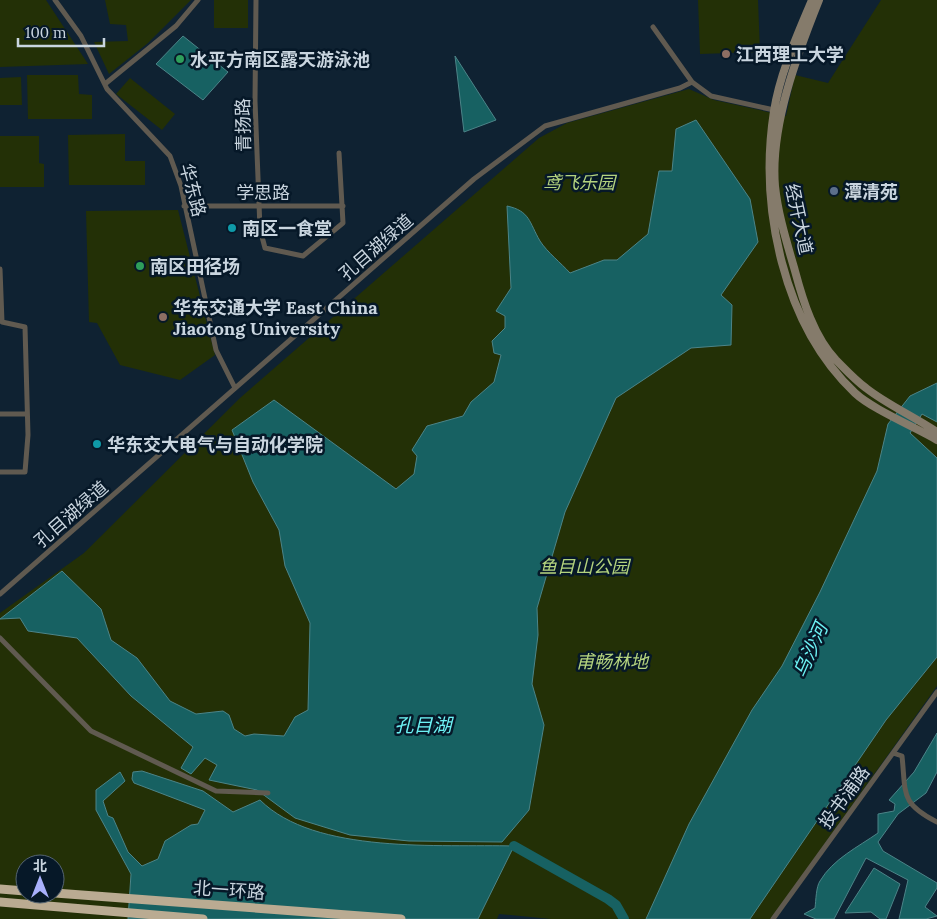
<svg xmlns="http://www.w3.org/2000/svg" width="937" height="919" viewBox="0 0 937 919" font-family="Lora,'Noto Sans SC',serif">
	<rect width="100%" height="100%" fill="#0f2232"/>
	<path fill="#233006" fill-rule="evenodd" d="M0 0H46L88 64 0 67Z
		M105 0H191L148 43 109 74 94 42 128 41 126 25 110 24Z
		M214 0H248V28H214Z
		M698 0H758L760 52 700 54Z
		M881 0H937V686L771 919H551L499 914 497 919H0V613L84 553 240 398 539 138 567 123 689 89 714 100 786 116 795 75 828 83ZM25 864H55V894H25Z
		M27 75H78L79 94 92 95V119H28Z
		M21 77 22 105H0V78Z
		M130 78 175 114 162 130 116 94Z
		M125 134V161H145V185H69L68 135Z
		M0 136H39V163L44 164V187H0Z
		M178 210 215 355 180 380 120 365 97 323 89 322 86 211Z"/>
	<path fill="#176162" stroke="#4c8488" d="M183 36 228 72 203 100 156 64Z
		M455 56 496 120 464 132Z
		M696 120 750 199 758 242 721 295 732 305 731 345 691 348 616 398 565 512 537 608 538 635 532 684 544 725 529 810 502 842 409 841 350 835 295 818 257 790 209 780 217 765 205 758 191 774 181 768 193 747 131 696 77 638 28 631 20 618 0 619 62 571 101 609 111 640 137 658 170 701 196 714 223 711 229 715 234 729 245 736 254 734 284 736 295 717 308 710 310 623 285 566 279 530 253 482 232 430 274 400 396 489 414 474 417 456 412 450 427 426 463 416 471 402 494 382 501 355 494 353 492 341 505 328V316L496 311 511 288 507 206C530 211 529 222 540 241 547 252 561 263 570 273L604 260H617L648 234 659 171H672L676 129Z
		M937 383V422L922 414 910 433 937 458V657L886 720 750 919H646L689 824 752 710 782 666 820 592 877 471 888 424 910 396Z
		M937 733V772L926 793 898 814 878 842 883 851 937 883V888L925 907 937 916 926 919H899L908 880 866 858 834 919H816L804 914 815 908C816 900 816 887 820 881 833 859 858 847 878 833V814L894 811 895 804 889 800 914 772Z
		M142 771 203 791 233 812 260 800C315 855 441 844 514 846L478 919H128L131 874 96 810V790L120 772 125 781 103 801 108 816 113 818 128 852 142 866 158 859 165 841 191 825 198 824 205 810 134 783 132 779 133 772Z
		M874 868 900 884 886 919H880L871 912 845 913Z"/>
	<g fill="none" stroke-linecap="round" stroke-linejoin="round">
		<path stroke="#176162" stroke-width="10" d="M514 846 608 899 616 905 624 919"/>
		<path stroke="#605a50" stroke-width="5" d="M55 0 81 36 107 89 170 156 181 186 216 350 235 388
			M256 0 255 101 260 229 265 248 303 256 343 223 339 153
			M653 27 692 82 711 96 774 110
			M105 84 176 26 198 0
			M184 206H343
			M0 269 2 322 25 327 28 435 25 472H0
			M0 414H27
			M0 594 474 179 545 126 680 88 692 82
			M0 638 91 731 216 791 268 793
			M893 753 902 756C906 794 900 803 937 822
			M773 919 937 692"/>
		<path stroke="#857b6b" stroke-width="8" d="M812 0C797 36 780 73 774 111 759 207 783 325 855 393 872 409 915 427 937 440
			M819 0C797 55 770 126 775 186 778 215 787 243 795 271 803 301 814 337 836 360 845 369 855 380 866 388 886 404 915 417 937 432"/>
		<path stroke="#baab92" stroke-width="9" d="M0 889 25 891
			M55 893 401 919
			M0 902 203 919"/>
	</g>
	<g fill="#8d6e63" stroke="#061828" stroke-width="2">
		<circle cx="726" cy="54" r="5"/>
		<circle cx="163" cy="317" r="5"/>
	</g>
	<g fill="#2e9e5b" stroke="#061828" stroke-width="2">
		<circle cx="180" cy="59" r="5"/>
		<circle cx="140" cy="266" r="5"/>
	</g>
	<circle fill="#5c6f8a" stroke="#061828" stroke-width="2" cx="834" cy="191" r="5"/>
	<g fill="#0f9aa8" stroke="#061828" stroke-width="2">
		<circle cx="232" cy="228" r="5"/>
		<circle cx="97" cy="444" r="5"/>
	</g>
	<g text-anchor="middle" dominant-baseline="central" stroke-width="5" stroke-linejoin="round" paint-order="stroke">
		<g font-size="18" font-weight="bold" fill="#c9d5df" stroke="#061828" text-anchor="start">
			<text x="736" y="54">江西理工大学</text>
			<text x="190" y="59">水平方南区露天游泳池</text>
			<text x="844" y="191">潭清苑</text>
			<text x="242" y="228">南区一食堂</text>
			<text x="150" y="266">南区田径场</text>
			<text x="173" y="307">华东交通大学 East China<tspan x="173" dy="21">Jiaotong University</tspan></text>
			<text x="107" y="444">华东交大电气与自动化学院</text>
		</g>
		<g font-size="18" fill="#c9d5df" stroke="#061828">
			<text transform="translate(243 125) rotate(-91)">青扬路</text>
			<text transform="translate(193 190) rotate(75)">华东路</text>
			<text x="263" y="192">学思路</text>
			<text transform="translate(799 219) rotate(78)">经开大道</text>
			<text transform="translate(376 247) rotate(-41)">孔目湖绿道</text>
			<text transform="translate(71 514) rotate(-41)">孔目湖绿道</text>
			<text transform="translate(844 797) rotate(-54)">投书浦路</text>
			<text transform="translate(229 890) rotate(4)">北一环路</text>
		</g>
		<g font-size="18" font-style="italic" fill="#b4d37e" stroke="#061828">
			<text x="579" y="182">鸢飞乐园</text>
			<text x="584" y="566">鱼目山公园</text>
			<text x="612" y="661">甫畅林地</text>
		</g>
		<g font-size="19" font-style="italic" fill="#6df2f4" stroke="#061828">
			<text transform="translate(810 650) rotate(-66)">乌沙河</text>
			<text x="423" y="725">孔目湖</text>
		</g>
	</g>
	<g transform="translate(40 879)"><circle r="24" fill="#061828" stroke="#546471"/>
	<path d="M0-4L9 19L0 12L-9 19Z" fill="#a8b0fc"/>
	<text y="-8" font-size="14" font-weight="bold" text-anchor="middle" fill="#c9d5df">北</text>
	</g>
	<path d="M18 38v8h86v-8" fill="none" stroke="#c9d5df" stroke-width="2.5"/>
	<text x="25" y="38" font-size="15" fill="#c9d5df" stroke="#061828" stroke-width="4" paint-order="stroke">100 m</text>
</svg>
